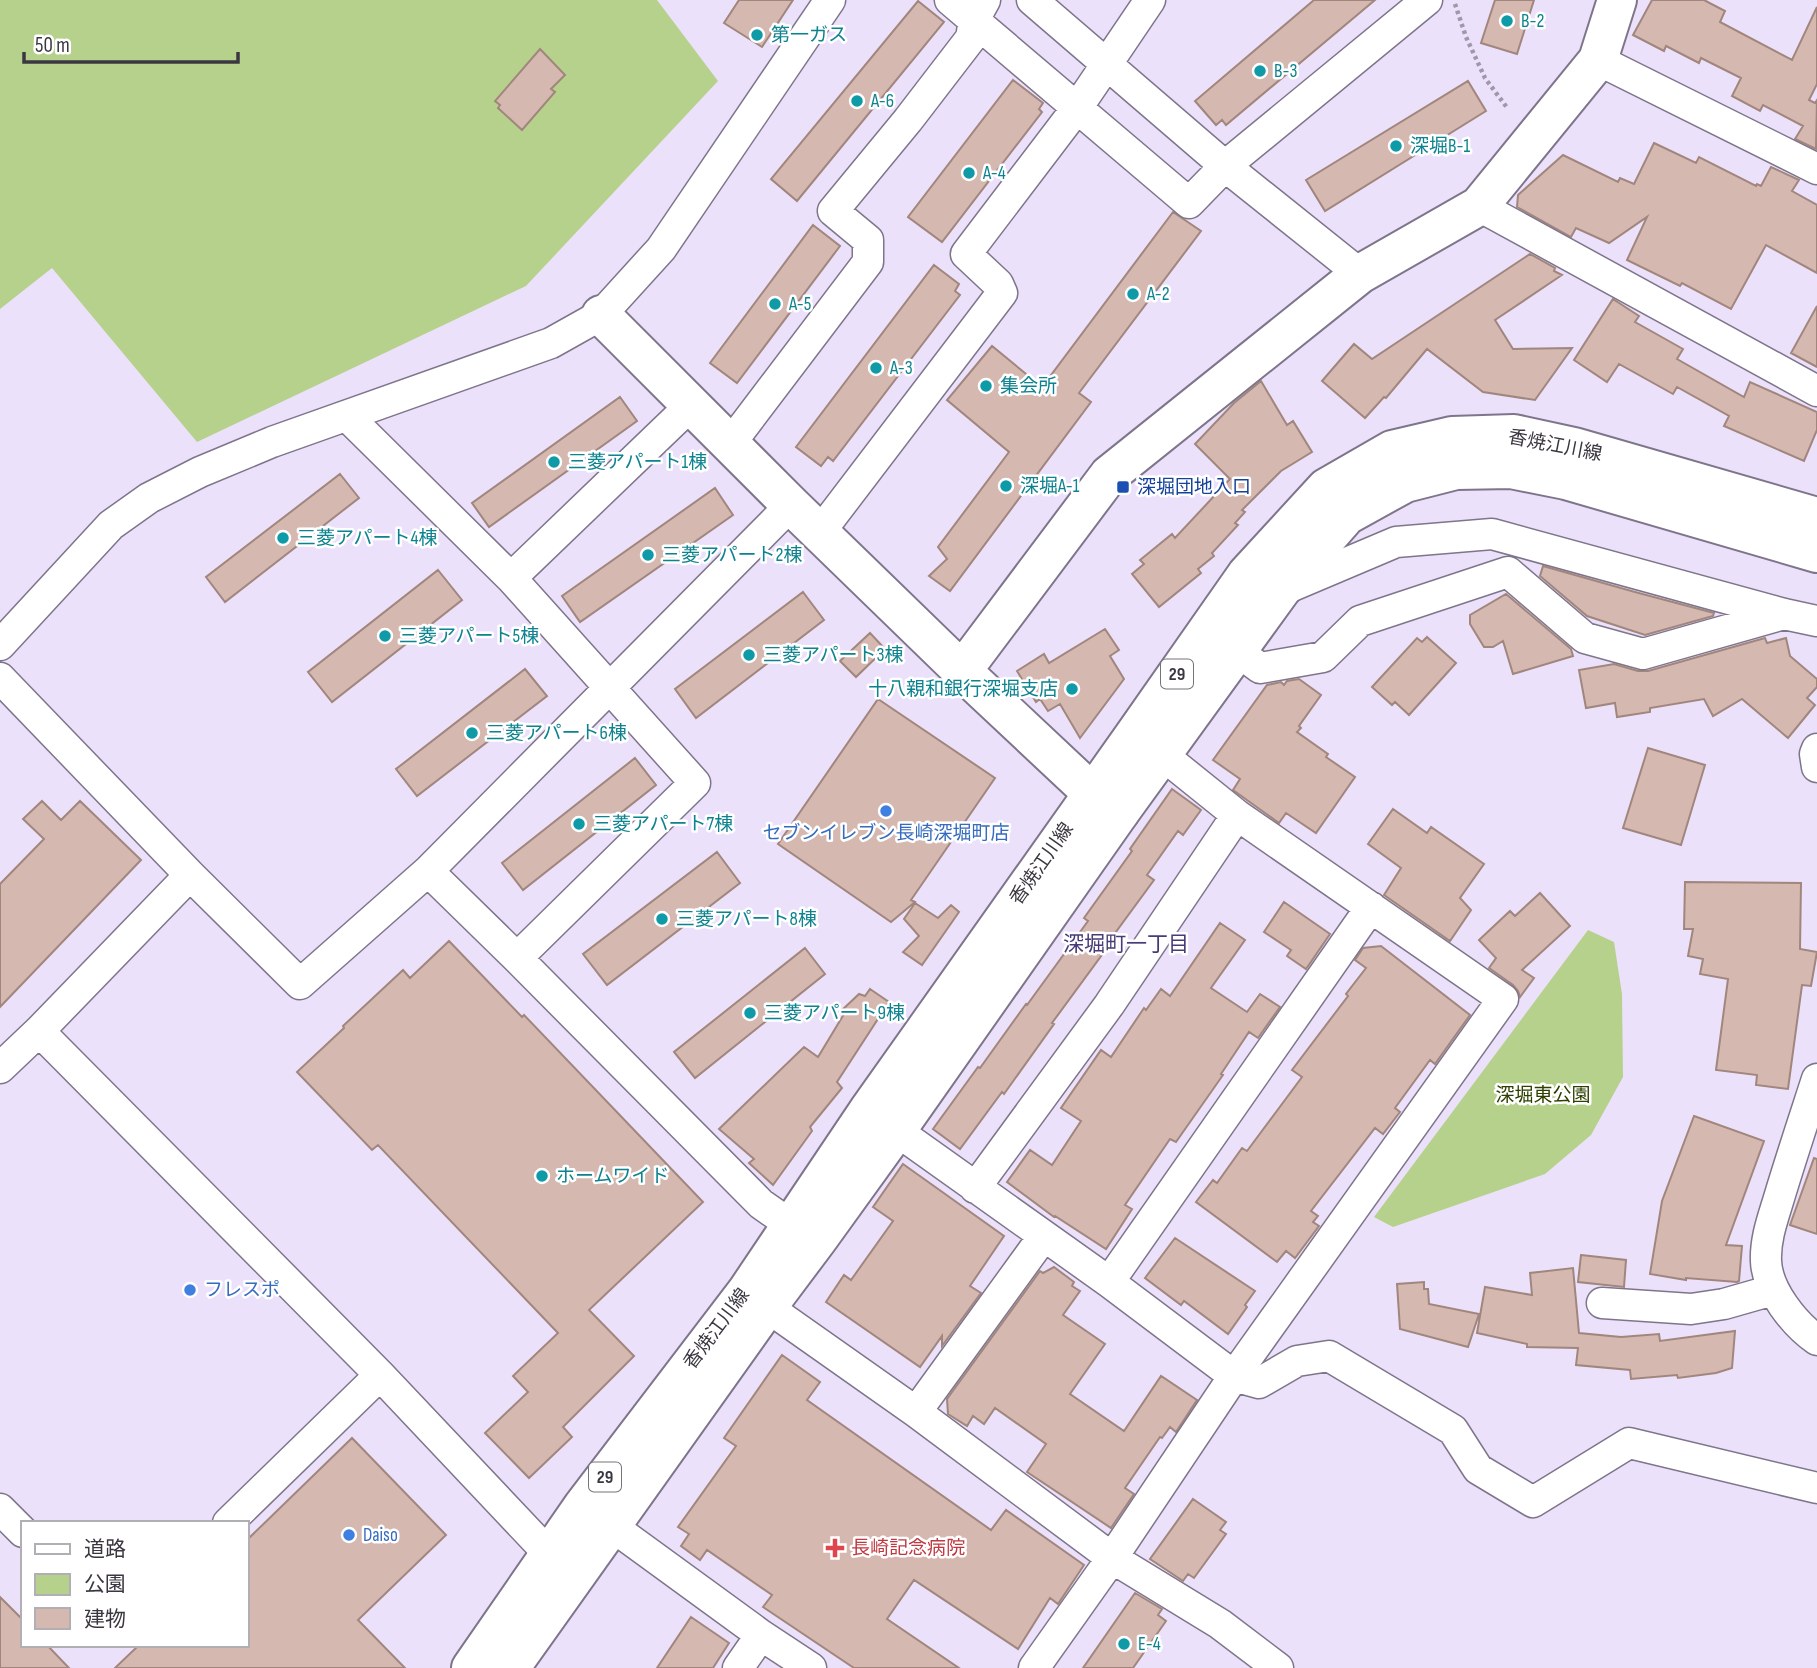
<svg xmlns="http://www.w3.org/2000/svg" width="1817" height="1668" viewBox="0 0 1817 1668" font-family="'Sofia Sans Condensed','Noto Sans JP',sans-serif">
	<rect width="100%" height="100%" fill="#ece1fa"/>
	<path fill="#b6d18b" d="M0 0H657L718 81 526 286 197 442 52 268 0 309Z
		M1588 930 1614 942 1622 994 1623 1077 1591 1135 1545 1174 1393 1227 1374 1217Z"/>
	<path fill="#d5b8af" stroke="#a1867e" stroke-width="2" d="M739 0H793L762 47 724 23Z
		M1314 0H1375L1226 125 1222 120 1216 125 1195 101Z
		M1495 0H1534L1517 54 1481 43Z
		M1652 0H1704L1725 11 1720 22 1792 60 1817 7V84L1809 100 1815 103 1817 100 1816 149 1795 139 1803 126 1763 105 1760 111 1732 96 1741 78 1701 58 1699 63 1666 46 1664 51 1633 35Z
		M918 1 944 22 797 201 771 179Z
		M540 49 565 75 551 89 555 92 522 130 498 108 500 105 495 101Z
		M1013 80 1043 103 1039 109 1042 112 942 242 908 217Z
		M1468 81 1486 111 1325 211 1306 180Z
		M1654 143 1696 163 1699 157 1756 186 1757 184 1761 186 1771 167 1799 180 1792 191 1817 205V273L1766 245 1731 309 1682 283 1680 286 1627 260 1647 217 1609 243 1576 228 1571 237 1517 207 1518 195 1563 155 1618 182 1620 178 1634 184Z
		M1173 212 1201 231 1079 393 1091 402 950 591 929 576 947 559 938 547 1009 452 947 400 992 346 1042 387Z
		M813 225 840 246 737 383 710 363Z
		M1530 254 1555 268 1554 271 1562 275 1495 320 1513 349 1572 348 1535 400 1483 392 1427 349 1386 398 1384 397 1365 418 1322 381 1354 344 1372 359Z
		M934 265 959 284 955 291 960 295 833 461 828 457 821 466 796 447Z
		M1613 299 1639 316 1635 322 1683 349 1677 359 1744 397 1750 382 1817 412V430L1804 461 1724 426 1729 416 1677 387 1673 394 1619 364 1607 382 1574 360Z
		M1817 306V367L1791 353Z
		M1261 381 1287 425 1293 421 1312 452 1281 471 1242 510 1245 512 1235 523 1238 525 1212 553 1214 556 1198 569 1201 573 1159 607 1132 574 1144 564 1140 560 1172 534 1175 538 1230 479 1195 444 1234 403Z
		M620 397 637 421 489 527 472 503Z
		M340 474 359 498 225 602 206 577Z
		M715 488 733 515 580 622 562 596Z
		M1543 566 1635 592 1714 613 1713 616 1645 635 1587 616 1540 576Z
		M438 570 462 600 332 702 308 672Z
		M803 592 824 620 696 718 675 689Z
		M1506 594 1571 649 1573 656 1513 674 1503 641 1493 647H1484L1470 624V615Z
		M1105 629 1119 650 1110 656 1124 679 1080 738 1060 704 1048 711 1040 699 1036 702 1017 671 1044 654 1049 663Z
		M870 633 885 649 856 677 840 661Z
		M1427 637 1456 663 1409 715 1395 702 1392 705 1372 687 1417 638 1422 642Z
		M1765 638 1767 643 1786 638 1790 656 1817 679V687L1807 698 1815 705 1788 738 1742 699 1713 716 1704 699 1650 708V712L1617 717 1615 703 1586 708 1579 670 1614 664 1638 671H1648Z
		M525 669 547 696 417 796 396 769Z
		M1299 679 1321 695 1299 726 1301 728 1297 732 1328 754 1326 757 1355 777 1316 833 1286 813 1279 823 1265 813 1233 790 1240 779 1213 760 1267 685 1281 682 1284 685 1287 681Z
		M878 699 995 778 911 900 915 902 891 922 778 844Z
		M1648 748 1705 765 1681 845 1623 828Z
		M635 758 656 785 523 890 502 863Z
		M1172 789 1201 810 1183 835 1178 831 1147 875 1154 880 1102 951 1104 952 1052 1023 1054 1024 1004 1094 1002 1092 960 1149 933 1129 978 1067 980 1068 1026 1004 1027 1005 1088 921 1084 918 1132 851 1130 849Z
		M42 801 61 820 80 801 141 860 0 1007V884L44 839 23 819Z
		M1393 809 1427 833 1431 827 1484 864 1460 898 1471 910 1450 941 1384 895 1401 868 1368 844Z
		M717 852 740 883 607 985 583 954Z
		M1685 882 1801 883 1800 949 1817 952 1811 986 1802 985 1788 1089 1756 1085 1757 1075 1716 1070 1728 979 1700 974 1703 959 1688 956 1693 929H1684Z
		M1540 893 1570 926 1522 970 1534 978 1520 997 1518 991 1513 985 1489 968 1496 958 1479 940 1510 911 1515 916Z
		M1284 902 1330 934 1306 969 1287 956 1291 950 1264 932Z
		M915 903 938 918 951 905 959 912 922 965 903 952 919 936 904 919Z
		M1220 923 1245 940 1211 988 1247 1012 1260 994 1280 1007 1258 1038 1249 1032 1221 1074 1223 1075 1176 1142 1170 1139 1125 1205 1132 1209 1106 1249 1055 1216 1054 1217 1007 1182 1030 1150 1052 1165 1081 1121 1061 1108 1101 1050 1111 1057 1144 1008 1146 1010 1161 989 1170 996Z
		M449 941 522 1017 524 1015 703 1202 589 1310 634 1356 563 1427 572 1437 529 1478 485 1433 528 1392 513 1376 558 1333 378 1145 372 1150 297 1072 344 1028 343 1026 403 970 410 978Z
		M1381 946 1470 1015 1435 1064 1430 1060 1395 1108 1400 1112 1383 1134 1375 1128 1311 1211 1318 1216 1313 1222 1319 1226 1295 1258 1286 1251 1277 1262 1196 1202 1213 1180 1217 1183 1242 1148 1247 1151 1302 1077 1292 1070 1348 996 1346 994 1366 968 1355 960 1363 948Z
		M805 948 825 974 695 1078 674 1052Z
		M870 989 889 1002 837 1082 842 1088 810 1127 812 1131 773 1185 749 1163 754 1159 719 1129 804 1047 818 1057 844 1014 840 1012 859 994 865 996Z
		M1694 1116 1764 1141 1726 1245 1742 1246 1739 1281 1737 1282 1686 1278V1280L1650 1274 1662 1201Z
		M1814 1158 1817 1159V1234L1790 1225Z
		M903 1164 1004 1236 970 1286 981 1293 942 1346V1336L920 1367 826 1302 844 1275 851 1280 893 1221 873 1207Z
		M1175 1238 1255 1291 1245 1305 1247 1307 1228 1334 1184 1301 1181 1305 1145 1278Z
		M1581 1255 1626 1260 1624 1287 1578 1282Z
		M1054 1267 1074 1282 1072 1286 1080 1291 1063 1315 1105 1344 1070 1394 1124 1431 1161 1376 1197 1400 1176 1432 1170 1427 1162 1438 1160 1437 1125 1488 1134 1494 1111 1528 1027 1472 1046 1444 995 1408 984 1424 973 1416 967 1426 948 1414 947 1399 1040 1271 1043 1273Z
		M1573 1268 1579 1333 1621 1337 1659 1334 1660 1341 1735 1331 1732 1368 1716 1373 1678 1378 1677 1375 1631 1379 1630 1370 1576 1365 1578 1348 1527 1347V1344L1477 1333 1485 1287 1532 1295 1530 1273Z
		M1424 1282V1289H1428L1429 1304 1479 1314 1468 1347 1400 1329 1397 1284Z
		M782 1355 820 1382 807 1400 991 1530 1006 1510 1084 1565 1058 1604 1050 1598 1018 1649 914 1580 887 1619 959 1668H854L763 1607 772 1595 707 1550 700 1560 681 1546 689 1534 678 1527 736 1446 724 1438Z
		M352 1438 446 1535 358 1620 405 1668H115L139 1645H247V1540Z
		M1193 1499 1226 1522 1220 1530 1226 1534 1194 1578 1188 1574 1183 1581 1150 1559Z
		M1135 1593 1162 1609 1158 1615 1166 1621 1133 1668H1083Z
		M0 1597 23 1620V1645H47L69 1668H0Z
		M691 1617 729 1643 713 1668H657Z"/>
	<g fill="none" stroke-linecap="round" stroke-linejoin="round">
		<defs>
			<path id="street" d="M950 0 1189 203 1225 166 1427 0
				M1032 0 1225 166 1360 274
				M1598 60 1817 169
				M1479 206 1817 391
				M347 416 511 578 695 783 517 958
				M730 444 868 262V240L833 211 908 120 971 38 974 20 985 0
				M820 532 1002 293 998 284 966 254 1077 108 1150 0
				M511 578 691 405
				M1285 589 1396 542 1492 534 1784 614 1817 621
				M0 645 111 525 149 498 200 472 272 442 551 343 601 315 661 249 830 0
				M1237 651 1260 668 1323 657 1360 621 1508 572 1585 638 1643 654 1784 614
				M0 678 190 875 300 984 428 871 791 505
				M1817 749 1815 754 1817 767
				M428 871 517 958 761 1204 791 1225
				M39 1031 380 1375
				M0 1068 39 1031 190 875
				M1817 1079C1804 1119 1791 1158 1779 1198 1773 1218 1765 1239 1766 1261 1767 1290 1794 1324 1817 1340
				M880 1119 1109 1282 1234 1376 1259 1383 1297 1361 1329 1356 1453 1430 1478 1469 1533 1502 1629 1443 1817 1488
				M975 1188 1109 1005 1237 815
				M1109 1282 1371 907
				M750 1293 767 1307 916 1412 1112 1558 1220 1624 1278 1668
				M1602 1303 1691 1309 1724 1304 1773 1290
				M916 1412 1043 1237
				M0 1509 23 1532
				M595 1514 761 1635 811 1668
				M228 1523 380 1375 550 1555
				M738 1668 761 1635
				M1034 1668 1112 1558 1234 1376 1503 999 1237 815 1145 741"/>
			<path id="secondary" d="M601 315 791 505 962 671 1092 793 1120 812
				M962 671 1109 475 1360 274 1479 206 1598 60 1617 0"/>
			<path id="primary" d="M471 1668 583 1506 747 1291 868 1111 1135 734 1247 574 1326 488 1392 450 1452 436 1514 434 1574 447 1817 517
				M510 1668 767 1307 818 1239 896 1131 1120 812 1281 590 1347 515 1405 483 1456 470 1511 469 1566 480 1817 553"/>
		</defs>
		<use href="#street" stroke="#7f758b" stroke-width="33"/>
		<use href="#secondary" stroke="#7f758b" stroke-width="42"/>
		<use href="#primary" stroke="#7f758b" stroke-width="42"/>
		<path stroke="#9f98aa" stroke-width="4.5" stroke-dasharray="3.5 3.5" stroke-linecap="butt" d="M1455 4 1466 37 1485 78 1508 109"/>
		<use href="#street" stroke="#fff" stroke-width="30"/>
		<use href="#secondary" stroke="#fff" stroke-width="38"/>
		<use href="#primary" stroke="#fff" stroke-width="38"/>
	</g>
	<g fill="#0f9aa8" stroke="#fff" stroke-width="2.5">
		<circle cx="1507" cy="21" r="7"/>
		<circle cx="757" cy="35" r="7"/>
		<circle cx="1260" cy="71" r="7"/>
		<circle cx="857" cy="101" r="7"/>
		<circle cx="1396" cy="146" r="7"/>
		<circle cx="969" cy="173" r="7"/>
		<circle cx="1133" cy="294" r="7"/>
		<circle cx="775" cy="304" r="7"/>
		<circle cx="876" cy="368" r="7"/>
		<circle cx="986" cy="386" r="7"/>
		<circle cx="554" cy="462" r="7"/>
		<circle cx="1006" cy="486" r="7"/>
		<circle cx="283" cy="538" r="7"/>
		<circle cx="648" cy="555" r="7"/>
		<circle cx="385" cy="636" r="7"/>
		<circle cx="749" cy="655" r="7"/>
		<circle cx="1072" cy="689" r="7"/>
		<circle cx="472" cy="733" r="7"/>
		<circle cx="579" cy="824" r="7"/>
		<circle cx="662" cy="919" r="7"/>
		<circle cx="750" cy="1013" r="7"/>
		<circle cx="542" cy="1176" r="7"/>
		<circle cx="1124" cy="1644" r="7"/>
	</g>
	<rect fill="#1a4fb4" stroke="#fff" stroke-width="2.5" x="1116" y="480" width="14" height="14" rx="3.5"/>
	<g fill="#3f7fe0" stroke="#fff" stroke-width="2.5">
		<circle cx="886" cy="811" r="7"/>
		<circle cx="190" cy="1290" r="7"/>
		<circle cx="349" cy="1535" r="7"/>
	</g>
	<path fill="#e0444e" stroke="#fff" stroke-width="2.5" d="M831.5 1537.5h7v7h7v7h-7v7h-7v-7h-7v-7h7z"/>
	<g text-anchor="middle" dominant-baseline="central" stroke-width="5" stroke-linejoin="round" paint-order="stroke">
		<g fill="#fff" stroke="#76737a" stroke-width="2">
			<rect x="1161" y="659.5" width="32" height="29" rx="5"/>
			<rect x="589" y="1462.5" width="32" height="29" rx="5"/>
		</g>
		<g font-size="18" font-weight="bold" fill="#3b3741">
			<text x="1177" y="674">29</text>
			<text x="605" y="1477">29</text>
		</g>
		<g font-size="19" fill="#0d838f" stroke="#fff" text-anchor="start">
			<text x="1521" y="21">B-2</text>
			<text x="771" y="35">第一ガス</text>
			<text x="1274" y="71">B-3</text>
			<text x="871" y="101">A-6</text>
			<text x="1410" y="146">深堀B-1</text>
			<text x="983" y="173">A-4</text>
			<text x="1147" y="294">A-2</text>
			<text x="789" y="304">A-5</text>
			<text x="890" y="368">A-3</text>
			<text x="1000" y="386">集会所</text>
			<text x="568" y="462">三菱アパート1棟</text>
			<text x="1020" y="486">深堀A-1</text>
			<text x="297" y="538">三菱アパート4棟</text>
			<text x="662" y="555">三菱アパート2棟</text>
			<text x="399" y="636">三菱アパート5棟</text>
			<text x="763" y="655">三菱アパート3棟</text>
			<text x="1058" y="689" text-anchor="end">十八親和銀行深堀支店</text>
			<text x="486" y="733">三菱アパート6棟</text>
			<text x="593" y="824">三菱アパート7棟</text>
			<text x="676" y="919">三菱アパート8棟</text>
			<text x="764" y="1013">三菱アパート9棟</text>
			<text x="556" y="1176">ホームワイド</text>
			<text x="1138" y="1644">E-4</text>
		</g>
		<g font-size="19" fill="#3b3741" stroke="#fff">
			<text transform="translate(1555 446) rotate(11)">香焼江川線</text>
			<text transform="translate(1042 864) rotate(-55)">香焼江川線</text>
			<text transform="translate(717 1329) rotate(-53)">香焼江川線</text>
		</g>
		<g font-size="19" fill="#164399" stroke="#fff" text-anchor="start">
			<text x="1137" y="487">深堀団地入口</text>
		</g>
		<g font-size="19" fill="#366cbe" stroke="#fff" text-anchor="start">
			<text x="886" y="833" text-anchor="middle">セブンイレブン長崎深堀町店</text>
			<text x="204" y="1290">フレスポ</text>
			<text x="363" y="1535">Daiso</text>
		</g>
		<g font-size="19" fill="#2d4000" stroke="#fff">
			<text x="1543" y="1095">深堀東公園</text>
		</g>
		<g font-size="19" fill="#be3a42" stroke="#fff" text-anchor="start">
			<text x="851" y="1548">長崎記念病院</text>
		</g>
		<g font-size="21" fill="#483b78" stroke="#fff">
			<text x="1126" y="944">深堀町一丁目</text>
		</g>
	</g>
	<rect x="21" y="1521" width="228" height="126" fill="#ffffff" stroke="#b1afb3" stroke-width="2"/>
	<rect x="35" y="1544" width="35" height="10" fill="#ffffff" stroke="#b1afb3" stroke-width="2"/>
	<text x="84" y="1556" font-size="21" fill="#3b3741">道路</text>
	<rect x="35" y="1574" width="35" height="21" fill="#b6d18b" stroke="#b1afb3" stroke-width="2"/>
	<text x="84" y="1591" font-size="21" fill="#3b3741">公園</text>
	<rect x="35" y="1608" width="35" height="21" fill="#d5b8af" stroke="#b1afb3" stroke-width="2"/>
	<text x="84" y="1626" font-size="21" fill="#3b3741">建物</text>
	<path d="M24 52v10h214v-10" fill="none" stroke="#3b3741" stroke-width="3.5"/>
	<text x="35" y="52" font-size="21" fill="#3b3741" stroke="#ffffff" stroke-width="5" paint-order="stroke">50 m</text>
</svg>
